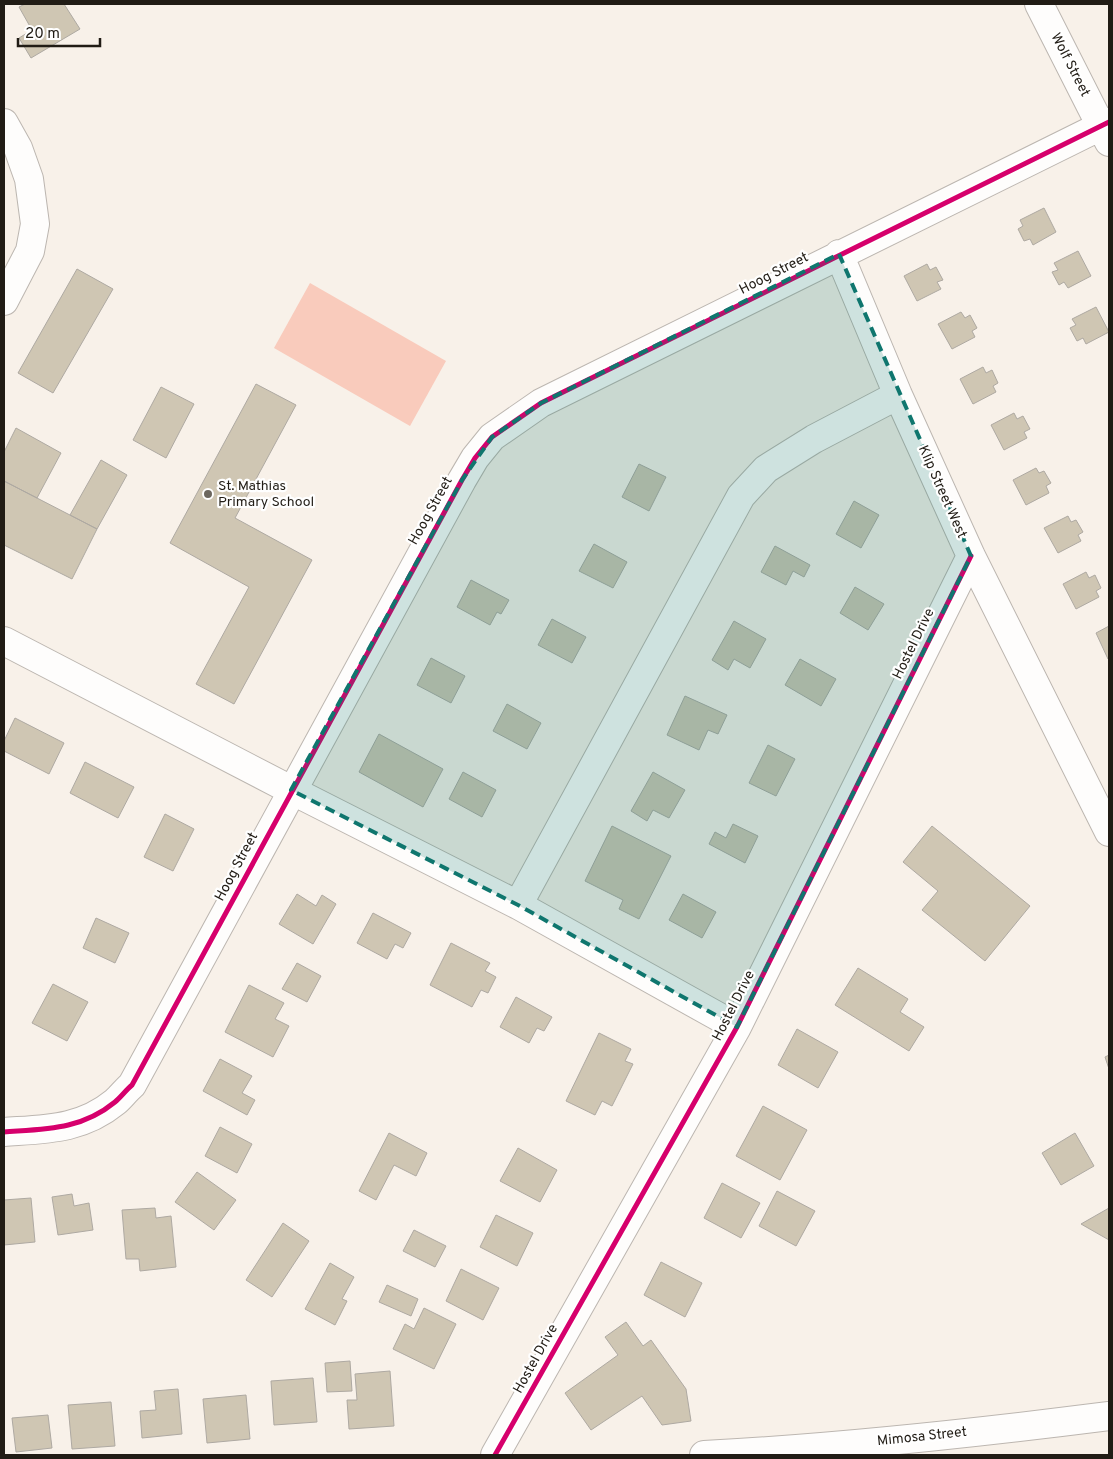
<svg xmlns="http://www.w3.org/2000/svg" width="1113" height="1459" viewBox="0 0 1113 1459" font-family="Overpass,sans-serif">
	<rect width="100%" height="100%" fill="#f8f1e9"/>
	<path fill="#f9cbbc" d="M310 283 446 361 410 426 274 348Z"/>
	<path fill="#cfc6b3" stroke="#aea9a2" d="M25 4H64L80 29 31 58 19 38 32 30 19 7Z
		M1044 208 1056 232 1033 245 1030 239 1024 241 1018 229 1023 226 1020 220Z
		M1078 251 1091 276 1068 288 1064 282 1059 285 1052 272 1058 270 1054 263Z
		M927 264 930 270 936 267 943 280 937 282 941 289 917 301 904 276Z
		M77 269 113 289 53 393 18 373Z
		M1096 307 1109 332 1086 344 1083 338 1077 341 1070 328 1076 325 1072 319Z
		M961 312 965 318 970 315 977 328 972 331 975 337 952 349 938 324Z
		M983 367 986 373 992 370 998 383 993 386 996 392 973 404 960 379Z
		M256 384 296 405 235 518 312 560 234 704 196 684 249 587 170 543Z
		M161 387 194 404 166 458 133 440Z
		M1014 413 1017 419 1023 416 1030 429 1024 432 1027 438 1004 450 991 425Z
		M16 428 61 453 37 498 4 481V452Z
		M101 460 127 475 97 529 70 515Z
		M639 464 666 477 649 511 622 497Z
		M1036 468 1039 473 1044 471 1051 483 1046 486 1049 493 1026 505 1013 480Z
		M4 481 97 529 72 579 4 545Z
		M854 501 879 515 861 548 836 534Z
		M1068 516 1071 522 1076 520 1083 532 1078 535 1081 541 1058 553 1044 528Z
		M594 544 627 562 613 588 579 571Z
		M775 546 810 565 804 577 793 571 786 585 761 572Z
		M1086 572 1089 578 1095 575 1101 588 1096 591 1099 597 1076 609 1063 584Z
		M471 580 509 600 501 614 497 612 490 625 457 607Z
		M855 587 884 604 868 630 840 613Z
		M552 619 586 637 572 663 538 645Z
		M734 621 766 639 750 668 734 659 728 670 712 660Z
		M1109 626V658L1108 659 1096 633Z
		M431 658 465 676 451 703 417 685Z
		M800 659 836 679 821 706 785 685Z
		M685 696 727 715 718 734 708 730 699 750 667 735Z
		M507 704 541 723 527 749 493 731Z
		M15 718 64 743 49 774 4 751V741Z
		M379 734 443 769 423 807 359 772Z
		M768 745 795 759 776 796 749 783Z
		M85 762 134 787 118 818 70 793Z
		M463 772 496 790 482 817 449 799Z
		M653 772 685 790 669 818 653 810 647 821 631 811Z
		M165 814 194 829 173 871 144 857Z
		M733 824 758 836 745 863 709 844 715 832 726 838Z
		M612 826 671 856 639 919 619 909 623 900 585 881Z
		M932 826 1030 906 985 961 922 910 938 891 903 862Z
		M297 894 316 906 322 895 336 904 313 944 279 924Z
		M683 894 716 912 702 938 669 920Z
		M373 913 411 933 403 948 395 944 387 959 357 943Z
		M96 918 129 933 115 963 83 948Z
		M451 943 490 963 485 971 496 977 488 993 481 990 472 1007 430 985Z
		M297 963 321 976 307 1002 282 989Z
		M858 968 908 999 900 1012 924 1027 909 1051 835 1005Z
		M53 984 88 1002 67 1041 32 1023Z
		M249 985 284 1003 275 1019 289 1026 273 1057 225 1032Z
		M516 997 552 1017 544 1031 537 1028 529 1043 500 1027Z
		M797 1029 838 1052 818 1088 778 1065Z
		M599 1033 631 1049 625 1061 633 1064 612 1106 602 1101 595 1115 566 1101Z
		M1109 1055V1069L1105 1057Z
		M220 1059 252 1076 242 1093 255 1100 247 1115 203 1091Z
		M763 1106 807 1130 780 1180 736 1156Z
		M220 1127 252 1144 237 1173 205 1156Z
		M389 1133 427 1153 416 1176 394 1165 376 1200 359 1191Z
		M1075 1133 1094 1166 1061 1185 1042 1153Z
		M518 1148 557 1170 540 1202 500 1181Z
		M197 1172 236 1200 214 1230 175 1202Z
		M722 1183 760 1203 741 1238 704 1218Z
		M777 1191 815 1211 796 1246 759 1226Z
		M72 1194 74 1206 89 1203 93 1230 58 1235 52 1197Z
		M31 1198 35 1242 4 1245V1200Z
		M155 1208 156 1218 171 1216 176 1267 140 1271 139 1259H126L122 1210Z
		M1109 1208V1240L1081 1224Z
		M496 1215 533 1233 517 1266 480 1247Z
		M283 1223 309 1241 272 1297 246 1280Z
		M414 1230 446 1246 435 1267 403 1251Z
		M661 1262 702 1283 685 1317 644 1295Z
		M330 1263 354 1277 342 1299 347 1301 335 1325 305 1309Z
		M461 1269 499 1288 483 1320 446 1301Z
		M387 1285 418 1299 411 1316 379 1302Z
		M424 1308 456 1324 434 1369 393 1349 405 1324 414 1329Z
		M626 1322 643 1346 651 1340 686 1389 691 1421 662 1425 642 1396 591 1430 565 1393 618 1355 605 1337Z
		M350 1361 352 1391 327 1392 325 1363Z
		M390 1371 394 1426 349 1429 347 1400H357L355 1374Z
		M313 1378 317 1422 274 1425 271 1381Z
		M178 1389 182 1434 142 1438 140 1411 156 1410 154 1391Z
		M246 1395 250 1439 207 1443 203 1399Z
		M111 1402 115 1446 72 1449 68 1405Z
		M48 1415 52 1448 16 1452 12 1418Z"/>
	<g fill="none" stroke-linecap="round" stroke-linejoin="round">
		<defs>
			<path id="minor" d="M1039 4 1109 142
				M4 123 18 148 29 179 35 224 30 251 4 301
				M839 254 898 395 971 556 1109 832
				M4 641 291 790 518 905 737 1027
				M518 905 741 496 766 469 814 439 898 395
				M4 1132C45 1129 81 1130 115 1102 121 1097 126 1090 132 1085L462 480 475 458 492 437 541 403 1109 122
				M495 1455 737 1027 971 556
				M704 1455C839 1448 975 1433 1109 1416"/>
		</defs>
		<use href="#minor" stroke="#bcb6b0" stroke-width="30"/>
		<use href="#minor" stroke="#fefdfc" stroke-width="28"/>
		<defs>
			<path id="cycleway" d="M4 1132C45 1129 81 1130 115 1102 121 1097 126 1090 132 1085L462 480 475 458 492 437 541 403 1109 122
				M495 1455 737 1027 971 556"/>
		</defs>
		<use href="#cycleway" stroke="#fff" stroke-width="8"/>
		<use href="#cycleway" stroke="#d6006c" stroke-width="5"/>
	</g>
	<path fill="#0f766e" fill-opacity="0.2" stroke="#0f766e" stroke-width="4" stroke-dasharray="10 6" stroke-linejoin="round" d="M839 254 971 556 737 1027 518 905 291 790 462 480 492 437 541 403Z"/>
	<circle fill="#6c675f" stroke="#fff" stroke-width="2" cx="208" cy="494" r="5"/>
	<g text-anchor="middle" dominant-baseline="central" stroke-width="4.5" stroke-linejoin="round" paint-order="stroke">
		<g font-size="14" fill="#211c15" stroke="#fff">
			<text transform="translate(1070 65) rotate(63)">Wolf Street</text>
			<text transform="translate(774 274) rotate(-27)">Hoog Street</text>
			<text transform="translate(942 492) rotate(66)">Klip Street West</text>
			<text transform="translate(431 511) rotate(-61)">Hoog Street</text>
			<text transform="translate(914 644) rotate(-64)">Hostel Drive</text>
			<text transform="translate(237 867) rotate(-62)">Hoog Street</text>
			<text transform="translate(734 1006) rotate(-63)">Hostel Drive</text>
			<text transform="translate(536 1359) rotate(-61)">Hostel Drive</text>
			<text transform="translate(922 1437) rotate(-6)">Mimosa Street</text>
		</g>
		<g font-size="14" fill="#211c15" stroke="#fff" text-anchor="start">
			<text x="218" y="486">St. Mathias<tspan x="218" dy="16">Primary School</tspan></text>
		</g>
	</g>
	<rect width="1113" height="1459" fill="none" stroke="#211c15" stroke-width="10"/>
	<path d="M18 38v8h82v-8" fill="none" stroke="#211c15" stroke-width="2.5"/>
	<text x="25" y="38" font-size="15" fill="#211c15" stroke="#ffffff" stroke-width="4" paint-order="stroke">20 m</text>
</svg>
